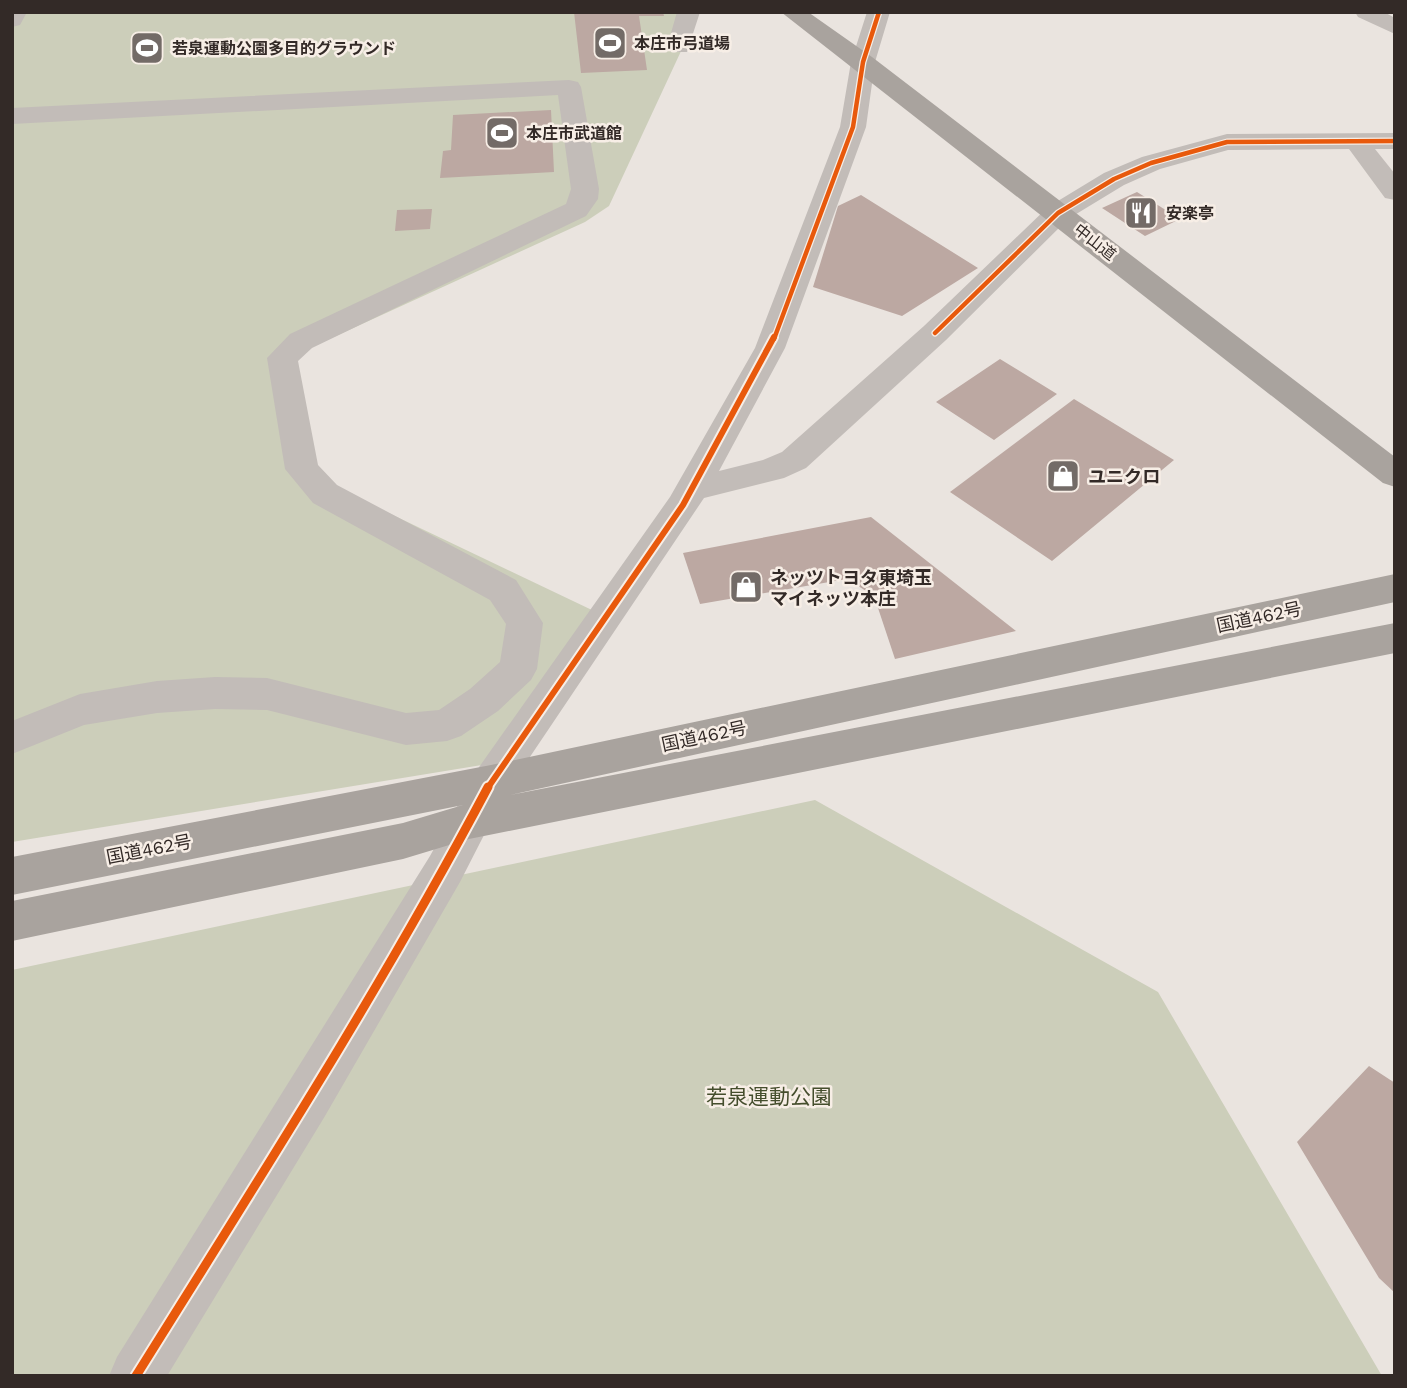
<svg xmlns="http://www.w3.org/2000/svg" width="1407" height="1388" viewBox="0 0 1407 1388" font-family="'Work Sans','Noto Sans JP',sans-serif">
	<rect width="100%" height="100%" fill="#eae4df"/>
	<path fill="#ccceba" d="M12 12H684L682 49 609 206 585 222 314 346 294 359 312 463 332 486 594 611 488 764 12 842Z
		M815 800 1158 992 1382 1376H12V970Z"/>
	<path fill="#bca8a2" d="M574 12H663L664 16H639L647 70 581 73Z
		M551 110 554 172 440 178 443 151 451 150 453 115Z
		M1137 192 1180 219 1145 236 1102 208Z
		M861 195 978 268 902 316 813 287 838 206Z
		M432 209 430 229 395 231 397 210Z
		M1000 359 1057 394 994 440 936 402Z
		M1074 399 1174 460 1052 561 950 492Z
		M871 517 1016 631 895 659 874 596 847 579 700 604 683 553Z
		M1369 1066 1395 1083V1293L1379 1278 1297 1142Z"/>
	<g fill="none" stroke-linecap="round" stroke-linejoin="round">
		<path fill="#c2bcb8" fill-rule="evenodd" d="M12 12H27L20 25 12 27Z
			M677 12H700L687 52H671L667 47Z
			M867 12H890L875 62 866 127 785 348 719 471 763 460 782 452 924 326 1048 207 1104 173 1142 157 1227 134 1395 133V149H1375L1395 174V200L1385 198 1349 149 1228 150 1160 169 1124 185 1068 219 946 340 806 468 784 478 704 498 505 794 460 882 325 1116 167 1376H109L117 1357 430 856 477 770 670 497 755 348 840 127 851 62Z
			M1355 12H1384L1395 18V34L1358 17Z
			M569 80 578 82 581 87 599 189 598 199 586 216 312 348 298 361 318 465 337 485 516 580 543 623 537 669 531 680 498 711 461 736 447 741 406 745 267 710 215 709 157 713 84 725 12 754V721L80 694 157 681 215 677 267 678 406 713 439 710 470 689 500 662 506 624 490 600 313 503 285 469 267 358 290 334 566 204 571 189 558 95 12 124V108Z"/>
		<path fill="#a9a39e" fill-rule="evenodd" d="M781 12H808L872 57 1395 457V487L1383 483Z
			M1395 574V602L510 795 1395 623V653L469 839 403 859 12 941V901L403 823 463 805 12 895V857L491 765Z"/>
		<defs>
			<path id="cycleway-far2" d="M935 333 1058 213 1114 179 1151 163 1227 142 1395 141
				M774 339 853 127 863 62 879 12"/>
			<path id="cycleway-far1" d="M487 789 683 505 774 337"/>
			<path id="cycleway" d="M136 1376C257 1182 381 989 488 787"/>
		</defs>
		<use href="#cycleway-far2" stroke="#f7eee6" stroke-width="7"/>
		<use href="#cycleway-far1" stroke="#f7eee6" stroke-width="10"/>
		<use href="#cycleway" stroke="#f7eee6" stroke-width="13"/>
		<use href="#cycleway-far2" stroke="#e8590c" stroke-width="4.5"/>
		<use href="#cycleway-far1" stroke="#e8590c" stroke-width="6"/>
		<use href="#cycleway" stroke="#e8590c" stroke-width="9"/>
	</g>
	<defs>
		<symbol id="stadium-square" viewBox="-11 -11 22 22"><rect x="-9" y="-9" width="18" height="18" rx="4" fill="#736b67" stroke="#f7eee6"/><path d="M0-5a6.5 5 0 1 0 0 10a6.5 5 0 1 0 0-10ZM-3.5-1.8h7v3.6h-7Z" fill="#fff"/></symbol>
		<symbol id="restaurant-square" viewBox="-11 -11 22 22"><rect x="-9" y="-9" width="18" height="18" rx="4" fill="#736b67" stroke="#f7eee6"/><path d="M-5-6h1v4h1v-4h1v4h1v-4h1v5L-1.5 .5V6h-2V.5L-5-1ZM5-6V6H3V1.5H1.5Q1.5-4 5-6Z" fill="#fff"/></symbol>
		<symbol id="shop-square" viewBox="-11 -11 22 22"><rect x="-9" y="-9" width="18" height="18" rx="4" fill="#736b67" stroke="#f7eee6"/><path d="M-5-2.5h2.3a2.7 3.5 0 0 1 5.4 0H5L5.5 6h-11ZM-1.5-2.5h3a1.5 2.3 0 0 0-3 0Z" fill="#fff"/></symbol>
	</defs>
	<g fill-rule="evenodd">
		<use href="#stadium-square" x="591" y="24" width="38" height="38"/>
		<use href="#stadium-square" x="128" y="29" width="38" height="38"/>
		<use href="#stadium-square" x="483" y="114" width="38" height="38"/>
		<use href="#restaurant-square" x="1122" y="194" width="38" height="38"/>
		<use href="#shop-square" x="1044" y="457" width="38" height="38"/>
		<use href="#shop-square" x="727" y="568" width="38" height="38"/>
	</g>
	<g text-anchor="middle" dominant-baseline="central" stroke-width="5" stroke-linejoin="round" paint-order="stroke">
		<g font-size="16" font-weight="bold" fill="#332a27" stroke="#f7eee6" text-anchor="start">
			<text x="634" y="43">本庄市弓道場</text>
			<text x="172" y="48">若泉運動公園多目的グラウンド</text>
			<text x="526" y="133">本庄市武道館</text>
			<text x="1166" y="213">安楽亭</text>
		</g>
		<g font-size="16" fill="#332a27" stroke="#f7eee6">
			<text transform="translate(1095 242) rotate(38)">中山道</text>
		</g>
		<g font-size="18" font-weight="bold" fill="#332a27" stroke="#f7eee6" text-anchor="start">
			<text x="1088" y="476">ユニクロ</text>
			<text x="770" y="577">ネッツトヨタ東埼玉<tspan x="770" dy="21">マイネッツ本庄</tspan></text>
		</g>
		<g font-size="18" fill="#332a27" stroke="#f7eee6">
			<text transform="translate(1259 617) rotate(-12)">国道462号</text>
			<text transform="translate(704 736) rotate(-12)">国道462号</text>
			<text transform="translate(149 849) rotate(-11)">国道462号</text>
		</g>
		<g font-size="21" fill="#454e2d" stroke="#f7eee6">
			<text x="769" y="1096">若泉運動公園</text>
		</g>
	</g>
	<rect width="1407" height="1388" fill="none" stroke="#332a27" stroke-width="28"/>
</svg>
